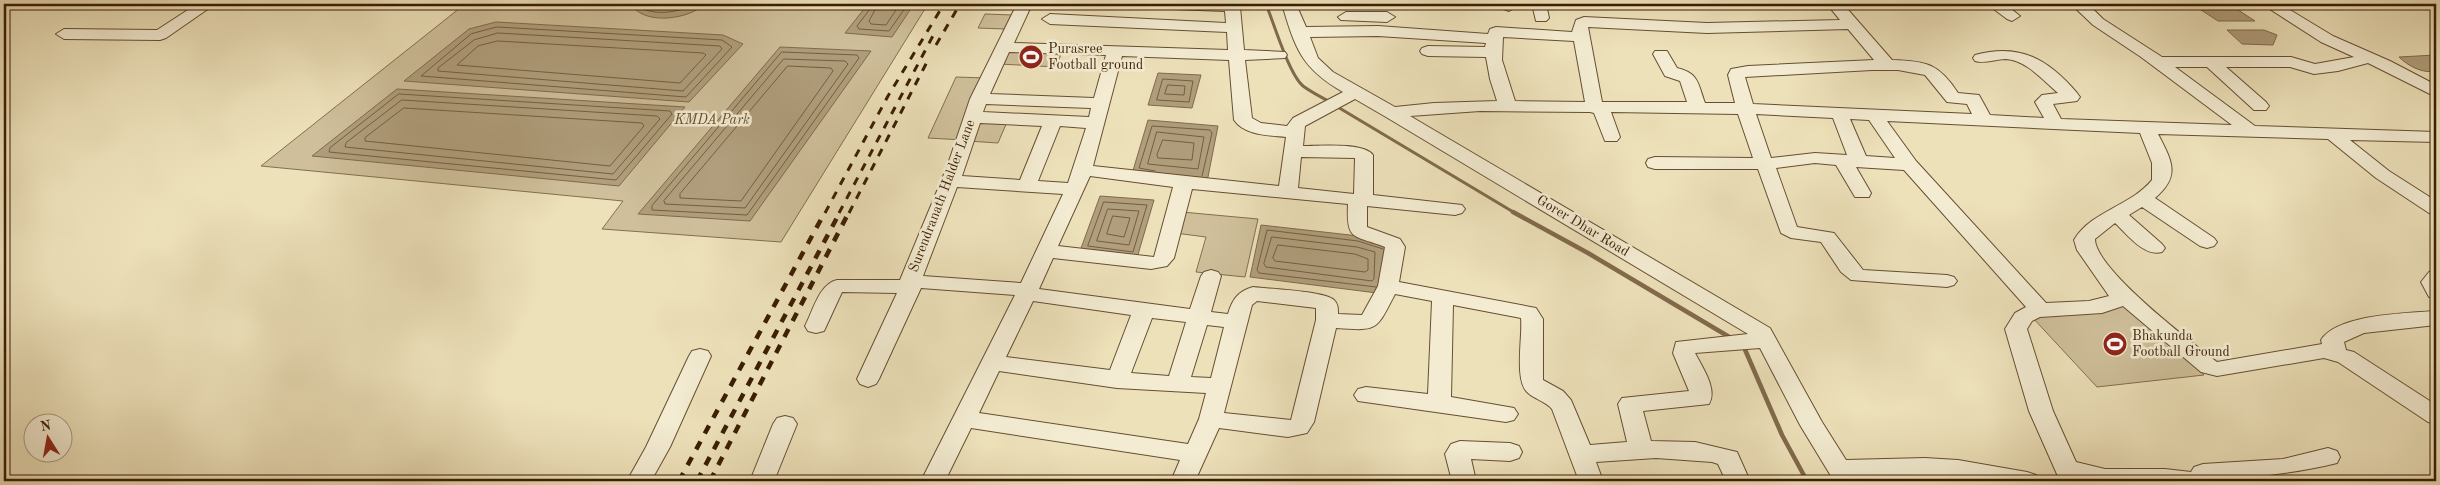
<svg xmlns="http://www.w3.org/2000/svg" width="2440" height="485" viewBox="0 0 2440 485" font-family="'Old Standard TT',serif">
	<rect width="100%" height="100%" fill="#ede1ba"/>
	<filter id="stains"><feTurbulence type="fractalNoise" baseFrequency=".004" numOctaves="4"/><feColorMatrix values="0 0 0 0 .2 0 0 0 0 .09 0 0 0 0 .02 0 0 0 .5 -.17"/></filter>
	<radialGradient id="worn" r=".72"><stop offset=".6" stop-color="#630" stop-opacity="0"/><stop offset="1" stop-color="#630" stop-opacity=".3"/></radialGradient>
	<path fill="#cfc09b" stroke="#846e4f" d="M465 4H928L781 242 602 229 623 201 261 166Z
		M985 14 1013 15 1005 29 978 28Z
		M1006 48 1062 50 1057 67 999 64Z
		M956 77 987 78 963 140 928 138Z
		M975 120 1007 122 998 143 968 141Z
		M1182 212 1258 219 1245 277 1196 272 1206 237 1175 233Z
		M2120 301 2183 354 2204 375 2097 387 2032 317Z"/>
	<path fill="#b09e7c" stroke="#816a4c" d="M634 4H705C689 19 648 25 633 7Z
		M868 4H914L892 37 845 33Z
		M2192 4H2229L2255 21H2218Z
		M496 22 723 35 743 44 689 102 404 81 469 29Z
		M2227 30H2264L2277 35 2273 45 2242 44Z
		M780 47 871 51 750 221 638 214Z
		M2435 55 2436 71C2423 74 2408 66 2399 57Z
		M1158 73 1201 75 1192 108 1148 105Z
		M397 89 685 107 619 186 312 156Z
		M1148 120 1218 126 1207 182 1132 174Z
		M1100 196 1154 200 1137 258 1080 251Z
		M1261 225 1359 236 1389 245 1377 293 1250 277Z"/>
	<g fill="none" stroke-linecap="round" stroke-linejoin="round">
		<path stroke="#755e40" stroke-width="1" d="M639 4 640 8C659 16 678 12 697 4
			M871 4 870 9 857 26 859 29 889 31 908 4
			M878 4 869 21 871 24 886 25 900 4
			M497 27 722 40 732 47 686 97 421 76 471 34Z
			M498 33 720 46 722 49 683 91 438 71V68L474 40Z
			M498 41 703 53 706 55 680 83 457 65 478 46Z
			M782 52 857 55 859 58 747 215 652 210V206Z
			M784 59 845 61 848 64 745 208 665 204 664 201Z
			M788 66 831 68 833 71 741 201 680 198V194Z
			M1163 79 1193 81 1189 102 1157 100Z
			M1168 85 1185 86 1184 95 1165 94Z
			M399 94 670 111 672 114 616 180 329 152 330 148Z
			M402 100 657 116 660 119 613 174 345 147 346 143Z
			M404 108 642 123 644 126 610 166 365 141V138Z
			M1157 132 1204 137 1198 169 1148 164Z
			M1163 140 1194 143 1192 160 1158 158 1157 155Z
			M1155 171 1139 168 1152 126 1210 130 1212 133 1202 176
			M1104 202 1147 205 1133 252 1088 246Z
			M1108 209 1139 211 1129 245 1097 241Z
			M1113 216 1130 218 1124 237 1107 234Z
			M1272 237 1357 247 1375 252 1374 279 1372 281 1266 267 1264 264Z
			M1278 245 1355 254 1368 259V270L1365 272 1275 261 1273 258Z
			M1376 287 1259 273 1257 270 1267 230 1358 241 1383 249"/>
		<path stroke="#816a4c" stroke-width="3" d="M1266 4C1274 24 1289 74 1303 86 1311 92 1321 97 1330 102
			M1336 106 1515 213"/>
		<path stroke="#816a4c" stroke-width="4.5" d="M1513 212 1588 253 1731 338
			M1743 345 1782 435 1807 481"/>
		<defs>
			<path id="minor" d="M197 4H215L166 38 160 40 64 39 56 34 64 29 157 30Z
				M1017 4H1032L1014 43 1228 50 1227 32 1050 24 1042 19 1050 14 1226 23 1225 11 1173 9 1165 4H1237L1240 7 1244 50 1285 52 1287 55 1285 58 1245 60 1252 118 1261 123 1287 126 1293 118 1343 92C1301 68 1295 48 1282 4H1296L1306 27 1378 26 1488 34 1490 29 1496 27 1572 32 1576 20 1584 17 1707 23 1840 20 1827 4H1843L1892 60C1927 61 1939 64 1958 93L1979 95 1990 115 2044 118 2035 102 2042 95 2058 93C2044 81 2026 60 2006 59 1996 59 1985 64 1975 61L1973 58 1975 55C2020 43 2048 59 2077 93L2080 97 2077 101 2053 104 2061 119 2232 125 2141 57 2093 25 2071 4H2088L2103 19 2162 57H2291L2315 64 2354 57 2321 42 2262 4H2280L2333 36 2390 61 2436 85V97L2368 63 2338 71 2314 74 2290 67H2226L2266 102 2269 106 2266 110H2254L2207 67H2175L2255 126 2436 132V142L2350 140 2389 171 2436 201V215L2429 213 2376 178 2328 139 2158 134C2172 161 2181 176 2155 198L2214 238 2217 242 2214 246 2207 248 2200 246 2142 207 2129 215 2162 244 2165 248 2162 252C2144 257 2128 235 2115 223L2095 239C2095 269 2191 342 2217 362L2322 344 2321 340C2338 314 2407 313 2436 311V325L2364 333 2344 342 2346 350 2354 352 2436 405V424L2428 422 2338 362 2324 358 2217 376 2201 372 2123 306 2102 313 2040 317 2032 321 2027 329 2053 411 2076 462 2105 469H2165L2191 472 2194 467 2203 464 2283 459 2328 448 2337 451 2340 457 2337 463C2248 485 2152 481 2060 481L2029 411 2005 329 2015 313 2026 307 1904 170 1856 167 1871 193 1869 197H1855L1836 165 1815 163 1776 168 1797 227 1834 233 1863 270 1947 275 1954 277 1957 281 1954 285 1947 287 1851 280 1841 272 1821 242 1791 238 1781 233 1758 169H1655L1648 167 1646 163 1648 159 1655 157 1753 158 1738 114 1611 112 1620 137 1617 141H1605L1594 113 1590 112 1480 111 1410 116 1770 328 1822 422 1846 460 1925 458 1958 460 2027 472 2036 475 2039 481H1977L1925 476 1857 477 1859 481H1834L1800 425 1760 348 1695 353C1702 367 1718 389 1709 404L1643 411 1651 441 1695 442 1737 452 1750 481H1726L1718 464 1712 462 1656 458 1596 462 1603 481H1579L1552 409C1545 401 1534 399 1527 392 1514 379 1523 336 1521 318L1453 305 1451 397 1514 408 1518 414 1514 420 1506 422 1358 401 1354 395 1358 389 1366 387 1428 394 1432 301 1395 294C1376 331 1378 331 1336 328L1314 422 1307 433 1288 437 1219 428 1195 481H1171L1180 460 971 428 945 481H921L1015 295 921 288 879 379 876 384 868 387 860 384 857 379 897 293 842 292 824 331 816 333 808 331 805 326C813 311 819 284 837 280H900L947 167 970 99ZM1588 27 1707 33 1848 29 1874 60 1748 66 1731 69 1728 75 1735 103H1705C1698 84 1699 73 1677 68L1667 51H1655L1653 54 1665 76 1680 81 1687 102H1602ZM1378 36 1486 43 1485 47 1428 46 1422 48 1420 51 1422 54 1428 56 1486 57 1490 79 1497 101 1434 103 1395 107 1333 72 1318 58 1310 37ZM1503 37 1574 41 1585 102 1515 101 1502 60ZM1009 52 1106 55 1094 98 990 94ZM1122 56 1229 60 1234 120C1245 136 1269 135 1286 137L1279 186 1093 166ZM1872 70H1898L1925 75 1947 102 1967 104 1972 114 1753 104 1745 77ZM1355 99 1386 117 1748 334 1676 342 1673 353 1689 391 1622 398 1618 404 1627 442 1590 445 1571 400 1563 391 1543 380V319L1536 308 1399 282 1405 247 1400 239 1367 227V206L1455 215 1462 213 1465 209 1462 205 1373 195V155C1364 142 1318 146 1303 146L1305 126ZM986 104 1091 108 1089 117 983 112ZM1756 114 1833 118 1847 155 1815 153 1771 158ZM1850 119 1869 120 1895 158 1866 156ZM1887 121 2140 133 2152 163V180C2131 206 2091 211 2074 240L2077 250 2109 296 2089 301 2046 303 1916 161ZM980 123 1042 126 1020 180 962 176ZM1060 126 1086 128 1068 183 1038 181ZM1301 157 1355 158 1354 194 1298 188ZM1090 176 1173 187 1154 257 1058 246ZM957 187 1063 194 1021 283 923 276ZM1192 189 1348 204C1346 242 1354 235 1385 247L1378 286 1362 315 1338 314C1338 308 1338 304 1334 300 1324 291 1269 289 1253 287 1238 291 1232 300 1228 314L1211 312 1221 276 1218 272 1211 270 1204 272 1201 276 1190 309 1039 289 1053 258 1151 269 1167 266 1174 258ZM1033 301 1131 315 1110 370 1006 357ZM1257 301 1316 308V320L1291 420 1224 413 1252 305ZM1152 318 1186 322 1169 376 1131 373ZM1207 325 1224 327 1211 378 1191 377ZM999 371 1117 388 1206 393 1199 419 1188 444 979 413Z
				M1501 4H1516L1517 6 1509 11 1504 9Z
				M1532 4H1546L1549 18 1546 21H1536Z
				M1987 4H2005L2020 16 2012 21 2007 19Z
				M1346 12H1387L1395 17 1387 22 1341 20 1338 17Z
				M2436 270V298L2429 297 2421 282 2429 272Z
				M700 349 708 351 711 356 670 447 651 481H627L646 447 689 356 692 351Z
				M785 416 793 418 797 424 774 481H750L773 424 777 418Z
				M1460 441 1510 443 1519 446 1522 452 1519 458 1510 461 1471 459 1476 481H1452L1445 454 1451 444Z"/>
		</defs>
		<use href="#minor" stroke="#674e31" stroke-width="2"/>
		<use href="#minor" fill="#f3ecd2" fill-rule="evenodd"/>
		<path stroke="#3a1d03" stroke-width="3" stroke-dasharray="8 8" stroke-linecap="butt" d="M936 45 960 4
			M825 213 888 96 944 4
			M839 213 935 32
			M849 213 928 60"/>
		<path stroke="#3a1d03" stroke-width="4.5" stroke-dasharray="9 9" stroke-linecap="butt" d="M679 481 825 212
			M697 481 840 212
			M710 481 849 212"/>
	</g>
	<defs>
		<symbol id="stadium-disc" viewBox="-11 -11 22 22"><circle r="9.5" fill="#8f2418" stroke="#f3ecd2"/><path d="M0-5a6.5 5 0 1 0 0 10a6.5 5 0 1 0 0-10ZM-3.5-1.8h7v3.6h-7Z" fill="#fff"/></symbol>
	</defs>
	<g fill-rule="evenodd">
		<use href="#stadium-disc" x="1017" y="43" width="28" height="28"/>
		<use href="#stadium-disc" x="2101" y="330" width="28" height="28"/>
	</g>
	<g text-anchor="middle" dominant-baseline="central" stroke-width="5" stroke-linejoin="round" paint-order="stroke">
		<g font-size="14" fill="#3a1d03" stroke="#f3ecd2" text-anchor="start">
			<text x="1048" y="49">Purasree<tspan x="1048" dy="16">Football ground</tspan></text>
			<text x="2132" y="336">Bhakunda<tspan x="2132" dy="16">Football Ground</tspan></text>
		</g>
		<g font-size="14" font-style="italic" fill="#674e31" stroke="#f3ecd2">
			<text x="712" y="120">KMDA Park</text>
		</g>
		<g font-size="14" fill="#3a1d03" stroke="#f3ecd2">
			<text transform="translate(942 196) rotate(-69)">Surendranath Halder Lane</text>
			<text transform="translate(1583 226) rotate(31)">Gorer Dhar Road</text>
		</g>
	</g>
	<rect width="2440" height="485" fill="none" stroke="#ede1ba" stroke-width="20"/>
	<rect x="5" y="5" width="2430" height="475" fill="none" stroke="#3a1d03" stroke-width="2.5"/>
	<rect x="10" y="10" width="2420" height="465" fill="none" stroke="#3a1d03"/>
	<g transform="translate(48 438) rotate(349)"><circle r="24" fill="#f3ecd2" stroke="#a9997f"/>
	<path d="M0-4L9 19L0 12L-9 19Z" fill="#8f2418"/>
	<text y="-8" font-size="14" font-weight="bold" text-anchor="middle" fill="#3a1d03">N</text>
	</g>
	<rect width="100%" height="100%" filter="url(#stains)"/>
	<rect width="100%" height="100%" fill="url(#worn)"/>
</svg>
